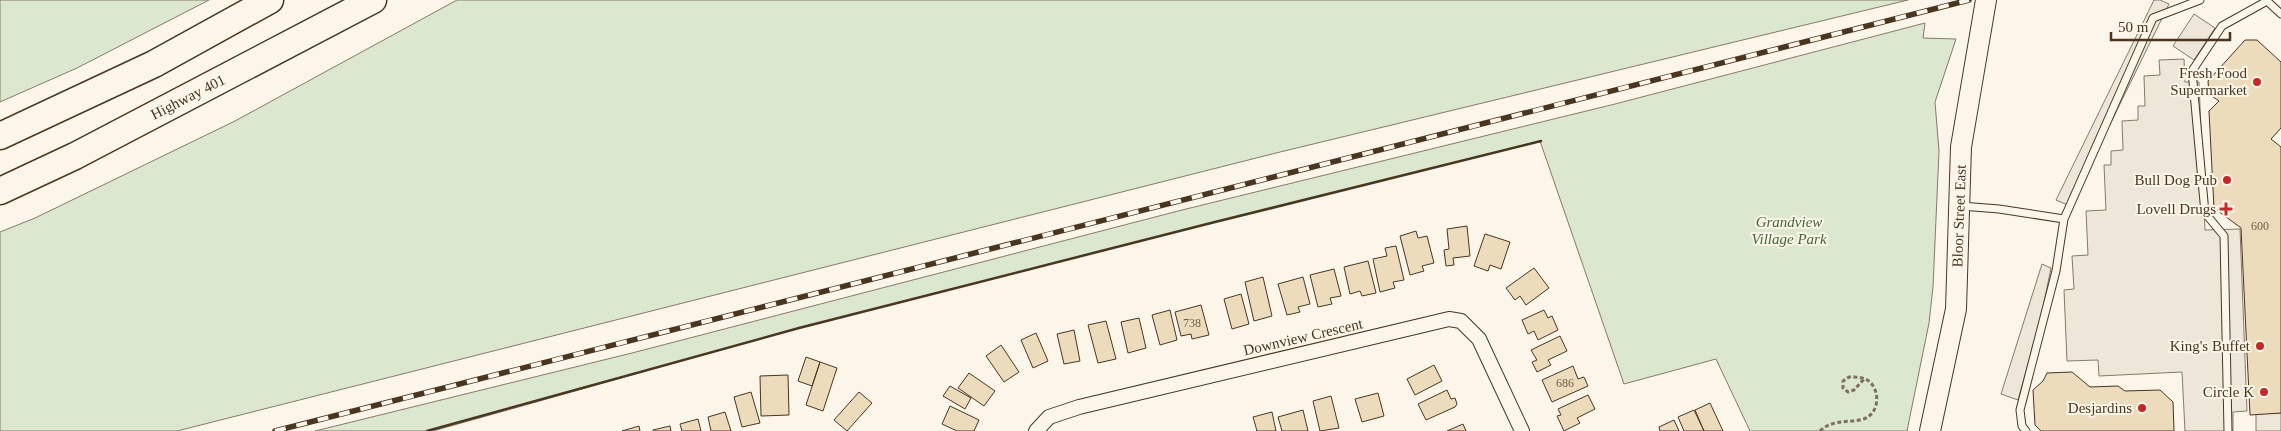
<svg xmlns="http://www.w3.org/2000/svg" width="2281" height="431" viewBox="0 0 2281 431" font-family="'Times New Roman',serif">
	<rect width="100%" height="100%" fill="#fbf6e9"/>
	<path fill="#dce7d0" stroke="#887966" d="M0 0H209L77 68 0 102Z
		M457 0H1908L1276 153 177 431H0V232L35 218 235 121Z
		M1925 23 1923 38 1956 39 1935 102 1939 151 1933 287 1929 323 1907 431H1750L1716 359 1624 384 1540 141 1211 223 799 328 433 431H315L632 353 1182 210 1615 104Z"/>
	<path fill="#ede7d9" stroke="#887966" d="M2154 0H2160L2169 4 2070 206 2056 200Z
		M2194 14 2215 28 2194 60 2173 46Z
		M2184 59 2185 82H2199L2205 230 2240 229 2247 411 2233 412V431H2185L2182 372 2099 376 2098 360 2067 361 2064 290 2074 289 2072 256 2088 255 2086 211 2106 210 2104 165H2111V151L2123 150 2122 121 2138 120V106H2145L2144 76 2160 75 2159 60Z
		M2042 264 2051 268 2041 317 2018 400 2001 394Z
		M2281 413V431H2256V414Z"/>
	<path fill="#ecdcbc" stroke="#4a3520" d="M2245 40H2257L2281 62V128L2271 139 2281 147V413L2250 415 2241 228 2214 208 2209 111 2219 101 2209 94 2208 81Z
		M1467 226 1470 256 1453 258 1454 265 1446 266 1444 250 1449 249 1447 229Z
		M1416 231 1418 238 1427 236 1434 263 1422 266 1424 271 1410 275 1400 236Z
		M1485 234 1510 242 1501 269 1490 265 1488 271 1474 266Z
		M1396 246 1404 280 1393 282 1395 288 1380 292 1373 259 1387 256 1385 248Z
		M1368 261 1376 293 1362 296 1360 291 1350 294 1344 267Z
		M1534 268 1549 288 1526 305 1520 296 1515 300 1506 288Z
		M1334 269 1341 296 1330 298 1332 304 1318 307 1310 275Z
		M1263 277 1272 316 1254 321 1245 282Z
		M1303 277 1310 304 1298 307 1300 312 1287 315 1278 284Z
		M1241 294 1249 324 1232 329 1224 299Z
		M1201 305 1209 335 1192 339 1191 334 1181 336 1175 312Z
		M1170 310 1177 340 1160 345 1152 315Z
		M1544 310 1548 318 1552 316 1558 330 1538 340 1534 331 1528 334 1522 320Z
		M1139 318 1146 348 1128 353 1121 322Z
		M1106 321 1116 359 1098 363 1088 325Z
		M1074 330 1080 361 1064 364 1057 334Z
		M1036 333 1048 361 1033 368 1021 340Z
		M1560 336 1567 351 1548 360 1551 365 1537 372 1532 362 1537 360 1531 350Z
		M1001 345 1019 372 1004 382 986 356Z
		M806 357 820 362 812 386 798 381Z
		M820 362 837 368 823 411 806 405Z
		M1434 365 1442 381 1415 395 1407 379Z
		M1573 366 1578 379 1584 377 1588 386 1552 402 1542 380Z
		M2072 372 2090 387 2118 386 2125 391 2160 390 2173 402 2174 431H2041L2035 425 2033 390 2043 381 2047 373Z
		M969 373 995 391 984 406 958 388Z
		M788 375 789 415 761 416 760 376Z
		M950 386 971 398 965 409 943 396Z
		M1447 390 1451 399 1455 398 1457 404 1455 407 1426 420 1418 404Z
		M751 392 760 423 742 427 734 397Z
		M859 392 872 403 847 431 834 420Z
		M1378 393 1384 416 1362 422 1355 399Z
		M1588 395 1595 409 1577 418 1580 423 1564 431 1557 416 1561 415 1558 409Z
		M1331 396 1339 428 1320 431 1313 401Z
		M1710 403 1723 431H1704L1695 410Z
		M950 406 979 420 974 431H957L942 424Z
		M1303 410 1308 431H1282L1278 417Z
		M1694 410 1704 431H1684L1678 417Z
		M725 412 731 431H711L708 417Z
		M1272 412 1276 431H1257L1253 417Z
		M698 419 701 431H682L680 424Z
		M1674 420 1679 431H1660L1659 427Z
		M1463 424 1466 431H1447Z
		M639 426 640 431H622Z
		M670 426 671 431H653V430Z"/>
	<g fill="none" stroke-linecap="round" stroke-linejoin="round">
		<defs>
			<path id="service" d="M1961 206 1999 209 2064 219
				M2026 431 2022 426 2020 410 2056 271 2064 219 2153 18 2200 0
				M2228 431 2224 236 2205 213 2192 71 2222 26 2267 1 2281 14"/>
			<path id="minor" d="M1036 431 1049 417 1079 407 1449 319 1461 321 1479 339 1522 431"/>
			<path id="secondary" d="M1930 431 1956 309 1961 147 1986 0"/>
			<path id="motorway" d="M0 136 154 64 270 0
				M0 191 75 156 373 0"/>
		</defs>
		<use href="#service" stroke="#4a3520" stroke-width="9"/>
		<use href="#minor" stroke="#4a3520" stroke-width="16"/>
		<use href="#secondary" stroke="#4a3520" stroke-width="22"/>
		<use href="#motorway" stroke="#4a3520" stroke-width="29"/>
		<path stroke="#7f6f5c" stroke-width="3" stroke-dasharray="4 2.5" stroke-linecap="butt" d="M1820 431C1838 413 1869 431 1876 405 1878 397 1876 389 1871 383 1865 377 1857 377 1849 377L1843 381V388L1848 392 1854 390 1864 379"/>
		<use href="#service" stroke="#fbf6e9" stroke-width="7"/>
		<use href="#minor" stroke="#fbf6e9" stroke-width="14"/>
		<use href="#secondary" stroke="#fbf6e9" stroke-width="20"/>
		<use href="#motorway" stroke="#fbf6e9" stroke-width="26"/>
		<defs>
			<path id="rail" d="M275 431 1969 0"/>
		</defs>
		<use href="#rail" stroke="#4a3520" stroke-width="5.5"/>
		<use href="#rail" stroke="#fbf6e9" stroke-width="4" stroke-dasharray="11" stroke-linecap="butt"/>
		<path stroke="#4a3520" stroke-width="2.5" d="M427 431 799 328 1211 223 1541 141"/>
	</g>
	<g fill="#c62828" stroke="#fbf6e9" stroke-width="2">
		<circle cx="2257" cy="82" r="5"/>
		<circle cx="2227" cy="180" r="5"/>
		<path d="M2223.5 201.5h5v5h5v5h-5v5h-5v-5h-5v-5h5z"/>
		<circle cx="2260" cy="346" r="5"/>
		<circle cx="2264" cy="392" r="5"/>
		<circle cx="2142" cy="408" r="5"/>
	</g>
	<g text-anchor="middle" dominant-baseline="central" stroke-width="4" stroke-linejoin="round" paint-order="stroke">
		<g font-size="12" fill="#725f47">
			<text x="2260" y="226">600</text>
			<text x="1192" y="323">738</text>
			<text x="1565" y="383">686</text>
		</g>
		<g font-size="15" fill="#4a3520" stroke="#fbf6e9" text-anchor="end">
			<text x="2247" y="73">Fresh Food<tspan x="2247" dy="17">Supermarket</tspan></text>
			<text x="2217" y="180">Bull Dog Pub</text>
			<text x="2216" y="209">Lovell Drugs</text>
			<text x="2250" y="346">King's Buffet</text>
			<text x="2254" y="392">Circle K</text>
			<text x="2132" y="408">Desjardins</text>
		</g>
		<g font-size="15" fill="#4a3520" stroke="#fbf6e9">
			<text transform="translate(188 97) rotate(-27)">Highway 401</text>
			<text transform="translate(1959 216) rotate(-88)">Bloor Street East</text>
			<text transform="translate(1303 337) rotate(-13)">Downview Crescent</text>
		</g>
		<g font-size="15" font-style="italic" fill="#436837" stroke="#fbf6e9">
			<text x="1789" y="222">Grandview<tspan x="1789" dy="17">Village Park</tspan></text>
		</g>
	</g>
	<path d="M2111 32v8h119v-8" fill="none" stroke="#4a3520" stroke-width="2.5"/>
	<text x="2118" y="32" font-size="15" fill="#4a3520" stroke="#fbf6e9" stroke-width="4" paint-order="stroke">50 m</text>
</svg>
